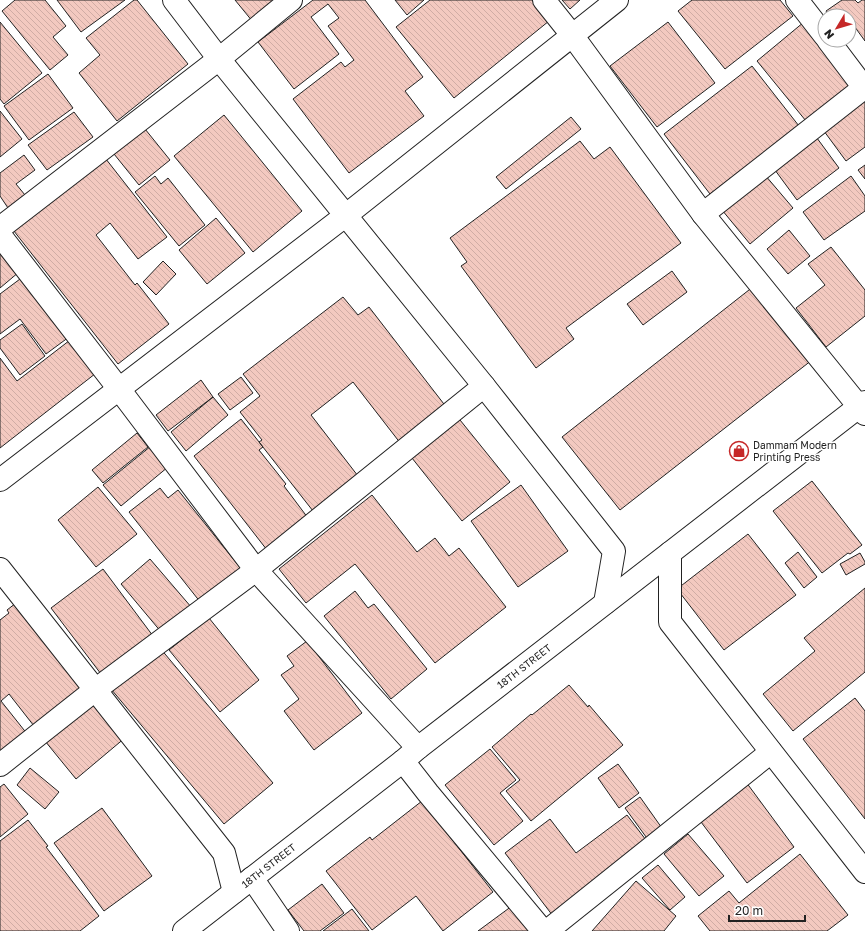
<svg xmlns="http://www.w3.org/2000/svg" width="865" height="931" viewBox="0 0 865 931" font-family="'Golos Text',sans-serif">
	<defs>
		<pattern id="building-back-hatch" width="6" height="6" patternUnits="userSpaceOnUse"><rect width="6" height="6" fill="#f3c9c0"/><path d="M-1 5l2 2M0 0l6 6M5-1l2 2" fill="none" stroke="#d0aca5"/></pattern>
	</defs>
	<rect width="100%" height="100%" fill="#fff"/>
	<path fill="url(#building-back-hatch)" stroke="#222" d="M15 0H45L66 26 53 37 68 55 50 70 2 11Z
		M57 0H125L81 32Z
		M134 0H137L188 64 117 121 79 73 100 55 86 38Z
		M235 0H280L253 22Z
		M313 0H365L423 77 405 91 424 116 349 173 293 99 341 62 345 67 354 60 328 26 339 18 328 4 311 17 339 54 294 89 258 42Z
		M395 0H424L407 15Z
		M430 0H532L549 21 454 98 396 27Z
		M562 0H580L570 9Z
		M692 0H780L793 16 725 69 678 11Z
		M842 0H855L858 3 862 0H865V41L849 19V16H847L846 15 844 16H829L826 11Z
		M0 22 42 73 4 104 0 99Z
		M668 22 715 83 657 127 610 66Z
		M804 22 853 84 806 121 757 61Z
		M752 66 799 126 710 194 664 134Z
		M48 74 73 108 29 140 4 106Z
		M861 98 865 102V147L846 161 821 127Z
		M0 111 22 139 0 157Z
		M74 112 93 137 47 170 28 145Z
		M224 115 302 211 253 252 174 156Z
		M571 117 581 129 506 189 496 177Z
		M141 124 170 160 139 185 110 149Z
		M814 134 839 168 797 200 772 166Z
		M580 141 594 159 610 147 681 243 566 328 574 339 536 368 461 266 467 262 450 238Z
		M102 154 167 237 138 259 110 223 96 235 135 285 137 283 169 324 118 364 10 226Z
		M24 155 35 170 16 184 25 195 8 208 0 196V173Z
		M865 165V179L858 170Z
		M765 175 793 208 750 244 722 210Z
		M155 176 161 184 168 178 205 225 179 246 135 192Z
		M851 176 865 196V211L824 240 803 212Z
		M216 218 245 253 207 284 179 250Z
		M789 230 810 256 788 274 767 249Z
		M831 247 865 290V316L826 347 796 308 825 285 808 264Z
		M0 250 19 272 0 288Z
		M163 261 176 274 156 295 143 282Z
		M672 271 687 292 643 325 627 304Z
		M24 276 69 337 46 354 20 319 0 334V294Z
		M754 286 812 360 620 510 562 437Z
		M343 297 358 315 369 307 447 408 401 444 353 382 311 415 358 476 313 511 259 442 262 440 240 412 260 396 243 374Z
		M22 324 45 356 20 375 0 348V340Z
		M74 337 100 370 0 448V358L17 381Z
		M241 377 253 393 230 410 218 394Z
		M201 380 213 397 168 431 156 415Z
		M213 397 228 415 186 451 171 432Z
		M456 415 510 482 462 521 408 453Z
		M241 419 263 447 259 450 286 484 284 486 308 518 267 550 194 456Z
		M137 433 148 447 103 483 92 470Z
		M151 446 168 467 121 506 103 485Z
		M812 481 862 545 850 554 848 553 822 573 773 511Z
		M521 485 568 551 518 587 471 521Z
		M98 487 137 534 96 567 58 520Z
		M160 488 168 498 178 490 242 570 201 603 129 512Z
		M372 495 417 552 435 538 449 556 459 548 506 607 435 663 355 564 306 603 279 569Z
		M748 534 796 595 724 650 677 589Z
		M798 552 817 577 804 588 785 563Z
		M860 553 865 562V564L846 575 840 564Z
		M150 559 192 608 162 633 121 584Z
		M103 569 153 636 101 674 51 608Z
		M865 588V672L793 731 763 694 815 651 804 638Z
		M355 591 368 608 374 604 427 669 391 699 324 616Z
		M16 603 83 687 34 726 9 694 1 701 28 735 0 757V620L9 613 7 610Z
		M209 618 259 680 220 712 169 650Z
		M307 641 362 713 314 750 284 711 299 699 281 675 294 666 287 656Z
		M160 648 273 783 224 824 111 689Z
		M569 685 588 707 589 705 623 745 531 821 506 791 520 780 492 747 531 714 532 715Z
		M855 698 865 711V819L803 739Z
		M95 699 126 737 76 779 45 741Z
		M490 749 516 780 500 793 523 821 494 845 445 785Z
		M618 764 639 793 619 808 598 778Z
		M30 768 59 792 45 809 17 785Z
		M746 782 794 847 747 883 698 818Z
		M4 784 28 814 0 837V787Z
		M640 797 664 831 649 841 625 808Z
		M422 801 493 892 443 931 416 896 372 930 326 871 370 837 372 840Z
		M102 808 152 876 104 911 54 843Z
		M627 815 649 844 553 916 505 853 550 819 576 853Z
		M28 820 48 846 46 847 99 916 80 931H0V841Z
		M688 834 724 876 699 896 664 854Z
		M800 854 848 915 827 931H710L698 916 729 891 739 903Z
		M658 865 685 897 670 910 642 878Z
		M636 881 676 916 664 931H592Z
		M322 884 344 913 320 931H304L288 910Z
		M516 903 534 931H478Z
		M352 909 369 931H323Z"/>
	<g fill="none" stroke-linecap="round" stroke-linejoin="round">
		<defs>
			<g id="minor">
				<path d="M174 0 219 59 484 386 614 551 605 603"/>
				<path d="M544 0 572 35 703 214 865 414"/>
				<path d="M797 0 825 36"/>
				<path d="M828 40 865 89"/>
				<path d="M703 214 865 87"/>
				<path d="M0 228 219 59 291 0"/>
				<path d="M0 235 119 389 256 570 418 748"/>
				<path d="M0 480 345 216 617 0"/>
				<path d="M670 553V622L865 872"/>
				<path d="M0 569 224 853 234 892"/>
				<path d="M403 761 428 793 543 931"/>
				<path d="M0 765 95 690 256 570 484 386"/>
				<path d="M252 878 288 931"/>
				<path id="s1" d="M184 931 403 761 418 748 865 402"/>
				<path d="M547 931 771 752"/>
			</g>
		</defs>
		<use href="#minor" stroke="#222" stroke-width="24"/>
		<use href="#minor" stroke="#fff" stroke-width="22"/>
	</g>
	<defs>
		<symbol id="shop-ring" viewBox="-11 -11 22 22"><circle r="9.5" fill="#fff" stroke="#c62828" stroke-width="1.5"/><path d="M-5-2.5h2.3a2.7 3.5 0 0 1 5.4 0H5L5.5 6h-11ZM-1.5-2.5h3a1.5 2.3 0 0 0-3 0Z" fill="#c62828"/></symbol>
	</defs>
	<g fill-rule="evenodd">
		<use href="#shop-ring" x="728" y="440" width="22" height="22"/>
	</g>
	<g text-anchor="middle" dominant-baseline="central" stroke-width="3" stroke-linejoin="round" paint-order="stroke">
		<g font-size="10" fill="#222" stroke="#fff" text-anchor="start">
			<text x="753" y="445">Dammam Modern<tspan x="753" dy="12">Printing Press</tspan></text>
		</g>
		<g font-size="10" fill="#222" stroke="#fff">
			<text stroke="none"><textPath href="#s1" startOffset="431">18TH STREET</textPath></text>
			<text stroke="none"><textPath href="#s1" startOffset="107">18TH STREET</textPath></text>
		</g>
	</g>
	<g transform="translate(837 28) rotate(232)"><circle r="19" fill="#ffffff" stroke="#a7a7a7"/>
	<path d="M0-3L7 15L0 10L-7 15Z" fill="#c62828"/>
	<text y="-6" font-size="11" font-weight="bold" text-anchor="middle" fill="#222222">N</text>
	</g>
	<path d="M729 915v6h76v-6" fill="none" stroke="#222222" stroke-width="2"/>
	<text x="735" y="915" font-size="12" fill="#222222" stroke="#ffffff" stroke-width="3" paint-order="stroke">20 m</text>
</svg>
